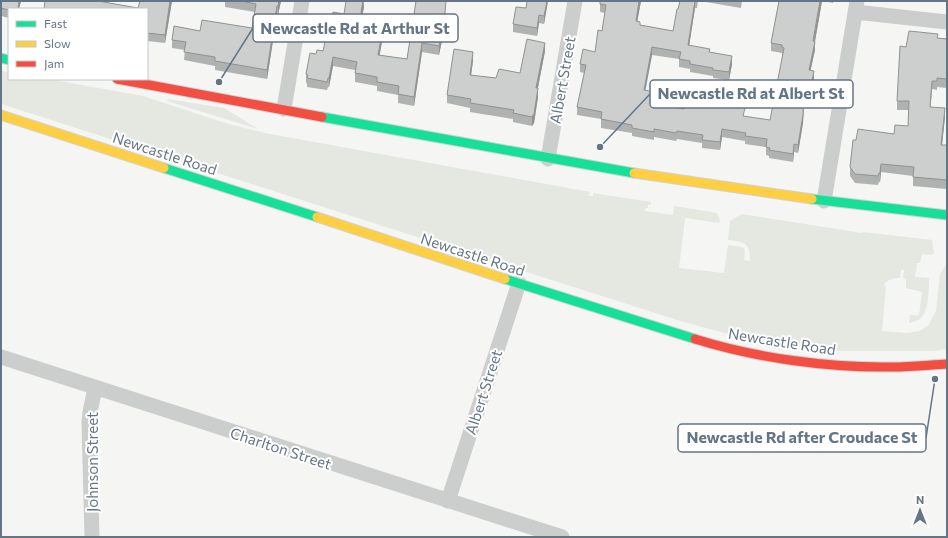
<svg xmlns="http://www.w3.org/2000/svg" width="948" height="538" viewBox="0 0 948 538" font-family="Commissioner,sans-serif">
	<rect width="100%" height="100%" fill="#f5f5f3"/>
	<path fill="#e4e8e1" d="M1 71 9 72V79H48L143 96 225 123 265 133 590 192 589 196H593V193L651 202V205H648V208H646L645 211 673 215 674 206 717 213 720 220 719 223 685 218 679 268 724 273 728 245 742 247 745 250 744 260 750 261C750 242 745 242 728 240L730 221 742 214 862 233 863 232 932 240 934 253 931 255 922 254 920 263H917L915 277 929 278C929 288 929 310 921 318 918 321 913 322 909 323L910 315 919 316 922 292 906 288V279L903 278 904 270H901L900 278C893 278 889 279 884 284L886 287 882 331 907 333 920 331 928 326 936 311 940 274 947 263V349L935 351H826L750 340 677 320 1 104Z
		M168 99 224 108 258 129 167 101Z"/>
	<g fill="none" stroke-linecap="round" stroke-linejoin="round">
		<defs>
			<path id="fast" d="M1 58 9 60
				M322 117 634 173
				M164 168 317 217
				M812 199 947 215
				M505 279 695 339"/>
			<path id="slow" d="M1 115 164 168
				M634 173 812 199
				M317 217 505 279"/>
			<path id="jam" d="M117 79 322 117
				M695 339C756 358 829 368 892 367 911 367 929 365 947 364"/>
		</defs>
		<use href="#fast" stroke="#d1d2d2" stroke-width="11"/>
		<use href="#slow" stroke="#d1d2d2" stroke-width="11"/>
		<use href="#jam" stroke="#d1d2d2" stroke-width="11"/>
		<path stroke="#cccece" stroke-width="15" d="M855 12 947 22
			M284 109 302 1
			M548 159 575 1
			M824 201 857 1
			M1 357 562 537
			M448 501 519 283
			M92 537 89 422 90 412 95 388"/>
		<use href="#fast" stroke="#16e098" stroke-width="9"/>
		<use href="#slow" stroke="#ffcf43" stroke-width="9"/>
		<use href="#jam" stroke="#f24e42" stroke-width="9"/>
	</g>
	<path fill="#b0b2b2" d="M1 1H21L19 9H9V18L1 16Z
		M172 1 165 43 147 41V9L138 8Z
		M225 1H281L278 15H277L267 79 215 70V66L184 60 185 50 172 48V40L200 31 252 28 255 12 225 7Z
		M364 1V7L360 30 382 42 379 55 407 59 416 1 444 31 439 55 422 52 414 106 398 103V95L377 91V86L355 82V70L333 66 329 87H328L327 90 307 87V83H306V74L316 54 323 51 328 37 344 14Z
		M527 1H548L544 24 539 23 537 36 513 32V24L526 8Z
		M600 1H641L637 21 640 25 673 31 680 1H698L697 8H695L689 46 710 52 732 64 729 80 713 78V76L690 72V69L679 67V59L652 55 645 90 660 101 659 105 684 109 704 101 744 117 770 120 783 55H782V53L771 51V43L779 1H822L815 42V50L810 71 814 79 809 104H804L803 123 798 153 794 152 793 162 769 158V156L766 155V147L745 144V141L722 137 720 150 702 148V143L677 139 676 141 654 137V140L632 136V133L601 128V119L577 115V107L584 73 580 72V64L595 52 602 31 605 13 600 12Z
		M700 1H742L741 8Z
		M824 1H833V3Z
		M938 38 947 39V88L937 87V90L932 89 930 107 945 117 942 145H947V189L913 186V176L881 172 880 182H879L878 185 855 183 850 176V167L856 140 894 134 908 126 909 110H897V101L906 47Z
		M545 51 538 88V97L534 123 532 126 513 122V119L470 112V108L447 103V95L473 61 471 75 496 78 520 73Z"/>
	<path fill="#909191" d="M19 1H21L19 9H18Z
		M170 1H172L165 43V35Z
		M279 1H281L278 15V6Z
		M363 1 364 7 358 38V30Z
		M446 1 444 31 439 55V46Z
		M547 1H548L544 24V16Z
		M639 1H641L636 29V21Z
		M695 1V8L688 53V45Z
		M820 1H822L814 46 815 42V50L809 78V70Z
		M277 6V15L267 79V70Z
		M539 15V23L537 36V28Z
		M382 33V42L378 64V55Z
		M422 43V52L414 106V97Z
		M545 43V51L536 97V88Z
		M652 47V55L644 98V90Z
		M473 52V61L470 83V75Z
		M732 56V64L729 80V72Z
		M333 57V66L329 87V78Z
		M814 71V79L809 104V96Z
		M932 81V89L930 115V107Z
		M538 88V97L534 123 532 126V117Z
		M660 93V101L658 113V105Z
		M804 96 803 123 798 153V145Z
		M945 108V117L941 154V145Z
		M722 129V137L720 150V142Z
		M794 144V152L793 162V154Z
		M881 164V172L880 182V173Z"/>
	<path fill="#cdcfcf" stroke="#909191" d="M1 1H19L18 9H9V10L1 8Z
		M45 1H98L138 8 140 1H170L165 35 147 33V9H44Z
		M241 1H279L278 6H277L267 70 215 61V57L184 52 186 42 172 40 174 26 200 31 202 20 252 28 256 4Z
		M346 1H363L358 30 382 33 378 55 407 59 416 1H446L444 22 439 46 422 43 414 97 398 94 399 86 377 82V77L355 73 357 62 333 57 329 78H328L327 82 307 78 308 75 306 74 310 53 316 54 317 50 323 51 326 37H328L333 12 344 14Z
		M527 1H547L544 16 539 15 537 28 513 24 516 7 526 8Z
		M600 1H639L636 21 640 22V25L673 31 677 9H678L680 1H695L688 45 710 49 709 52 732 56 729 72 713 70V68L690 64V61L679 59 681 52 652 47 644 90 660 93 658 105 684 109 688 90 704 92 702 101 745 108 743 116 770 120 784 48 782 47V45L771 43 779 1H820L813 41 815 42 809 70 814 71 809 96H804L803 115 798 145 794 144 793 154 769 150 770 148 766 147 767 139 745 136 746 133 722 129 720 142 702 140 703 135 677 131 676 133 654 129V132L632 128V125L601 119 602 112 577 107 586 65 580 64 583 49 595 52 598 30 602 31 606 5 600 4Z
		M909 31 938 34 937 38 947 39V79L937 78V81H932L930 107 945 108 941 145H947V180L913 177 914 167 881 164 880 173H879L878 176 855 174 850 167 853 140H856L858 129 894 134 895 125 908 126 909 101H897L900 46 906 47Z
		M527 39 545 43 536 88H538L534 114 532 117 513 113 514 110 470 103 471 99 447 95 454 49 473 52 470 75 496 78 499 69 520 73Z"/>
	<g text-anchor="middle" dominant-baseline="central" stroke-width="4" stroke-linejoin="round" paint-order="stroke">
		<g font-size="15" fill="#647685" stroke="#fff">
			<text transform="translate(562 80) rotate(-80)">Albert Street</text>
			<text transform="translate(165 153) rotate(18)">Newcastle Road</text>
			<text transform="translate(473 254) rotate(18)">Newcastle Road</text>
			<text transform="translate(782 341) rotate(9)">Newcastle Road</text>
			<text transform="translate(483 392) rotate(-72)">Albert Street</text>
			<text transform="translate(281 448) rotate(18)">Charlton Street</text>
			<text transform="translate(92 462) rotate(-90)">Johnson Street</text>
		</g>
	</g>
	<path fill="none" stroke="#647685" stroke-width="1.5" d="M219 82L253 28M600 147L650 94M935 379L926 438"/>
	<g fill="#647685" stroke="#fff" stroke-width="1.5">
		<circle cx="219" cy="82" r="4"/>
		<circle cx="600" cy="147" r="4"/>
		<circle cx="935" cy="379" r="4"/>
	</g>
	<g fill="#fff" stroke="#647685" stroke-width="1.5">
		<rect x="253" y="14" width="205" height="28" rx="4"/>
		<rect x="650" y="80" width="203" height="28" rx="4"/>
		<rect x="678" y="424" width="248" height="28" rx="4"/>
	</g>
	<g font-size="16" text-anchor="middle" font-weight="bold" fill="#647685">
		<text x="355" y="34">Newcastle Rd at Arthur St</text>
		<text x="751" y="99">Newcastle Rd at Albert St</text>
		<text x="802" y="443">Newcastle Rd after Croudace St</text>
	</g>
	<rect width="948" height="538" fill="none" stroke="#647685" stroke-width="4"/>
	<rect x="8" y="8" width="140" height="72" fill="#ffffff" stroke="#c1c8ce"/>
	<rect x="16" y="21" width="20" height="6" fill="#16e098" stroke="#c1c8ce"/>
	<text x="44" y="28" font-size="12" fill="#647685">Fast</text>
	<rect x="16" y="41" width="20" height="6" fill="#ffcf43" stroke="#c1c8ce"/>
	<text x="44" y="48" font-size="12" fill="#647685">Slow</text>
	<rect x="16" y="61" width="20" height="6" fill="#f24e42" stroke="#c1c8ce"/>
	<text x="44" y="68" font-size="12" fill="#647685">Jam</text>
	<g transform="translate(920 510)" stroke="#ffffff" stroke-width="3" paint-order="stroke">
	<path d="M0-3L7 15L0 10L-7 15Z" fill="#647685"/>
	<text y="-6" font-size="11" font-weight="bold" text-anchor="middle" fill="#647685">N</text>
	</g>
</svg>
